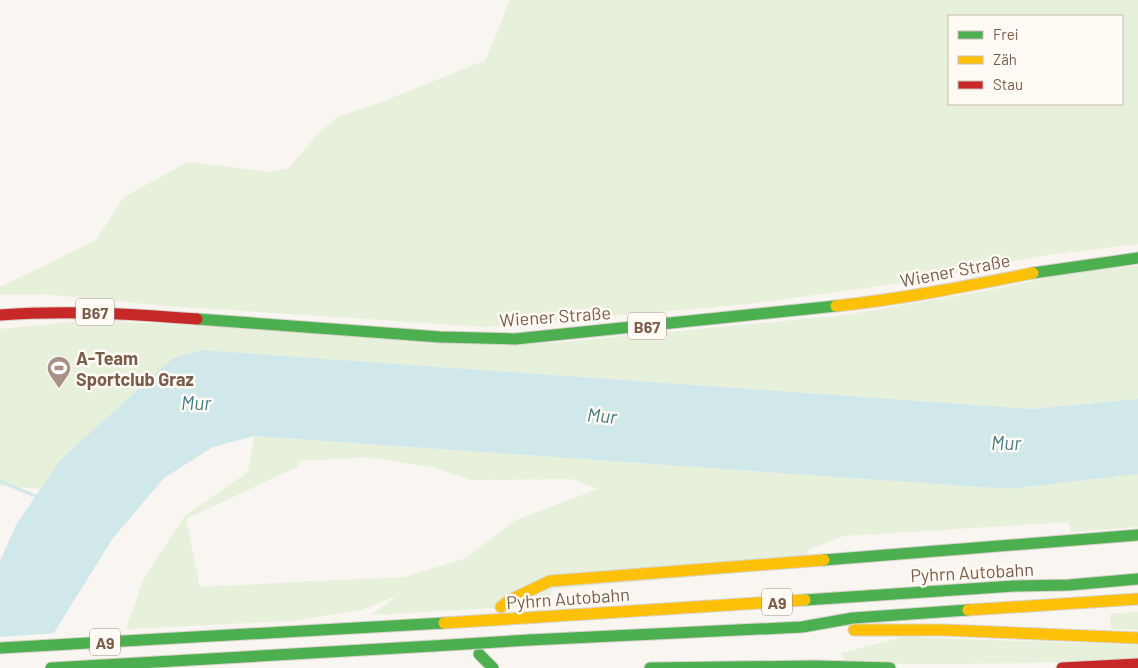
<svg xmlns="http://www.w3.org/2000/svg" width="1138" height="668" viewBox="0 0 1138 668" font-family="Barlow,sans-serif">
	<rect width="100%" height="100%" fill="#f9f5f0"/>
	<path fill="#e7f0db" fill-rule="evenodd" d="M510 0H1138V244L1040 256 901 283 750 304 486 327 167 306 42 294H0V287L96 240 124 197 188 162 271 172 289 168 316 136 337 117 379 103 486 60ZM949 16H1122V104H949Z
		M1130 266H1138V399L1032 409 202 350 173 358 61 459 41 489 0 486V329L72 322 104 321 552 343 846 315 979 292 1067 274Z
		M254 436 1009 489 1138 474V527L1071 532 1068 522 844 536 808 550 806 567 553 589 546 605 370 615 399 595 358 611 290 621 126 629 144 578 185 516 248 472ZM365 457 432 467 471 480 571 479 598 489 516 520 466 558 405 577 200 587 186 519 299 466V461Z
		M1138 612V630L1111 629 1110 614Z
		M903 637 1138 645V659C1040 664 943 665 845 663L841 653Z"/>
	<path fill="#d0e8ea" d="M202 350 1032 409 1138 399V474L1009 489 254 436 213 447 164 478 113 538 55 631 41 668H0V561L16 525 61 459 173 358Z"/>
	<path fill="#f9f5f0" d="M57 633 43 668H0V637Z"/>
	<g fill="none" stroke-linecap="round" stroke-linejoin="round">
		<path stroke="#d0e8ea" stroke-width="3" d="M0 480 9 485 38 497"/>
		<defs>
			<path id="fast" d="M1033 273 1138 258
				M197 319 440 337 515 339 836 306
				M824 560 1138 535
				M805 600 1014 586 1069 585 1138 579
				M529 640 802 627 853 618 968 610
				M0 648 444 623
				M479 654 493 668
				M51 668 433 646
				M650 668 815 666 890 668"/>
			<path id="slow" d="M836 306C902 299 968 286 1033 273
				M501 607 510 600 550 581 824 560
				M968 610 1138 599
				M540 617 805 600
				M854 630H944L1138 638"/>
			<path id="jam" d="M0 315C66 310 131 314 197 319
				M1062 668 1138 664"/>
		</defs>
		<use href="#fast" stroke="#d9d2cb" stroke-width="13"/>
		<use href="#slow" stroke="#d9d2cb" stroke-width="13"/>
		<use href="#jam" stroke="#d9d2cb" stroke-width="13"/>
		<use href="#fast" stroke="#4caf50" stroke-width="11"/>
		<use href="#slow" stroke="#ffc107" stroke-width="11"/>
		<use href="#jam" stroke="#c62828" stroke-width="11"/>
		<defs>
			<path id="fast-bridge" d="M433 646 529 640"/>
			<path id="slow-bridge" d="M444 623 540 617"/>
		</defs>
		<use href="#fast-bridge" stroke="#dad1cc" stroke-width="13" stroke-linecap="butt"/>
		<use href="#slow-bridge" stroke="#dad1cc" stroke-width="13" stroke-linecap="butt"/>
		<use href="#fast-bridge" stroke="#4caf50" stroke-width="11"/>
		<use href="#slow-bridge" stroke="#ffc107" stroke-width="11"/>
	</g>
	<defs>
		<symbol id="stadium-pin" viewBox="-11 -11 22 30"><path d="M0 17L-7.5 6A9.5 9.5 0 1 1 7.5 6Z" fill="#a69286" stroke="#fffaf3"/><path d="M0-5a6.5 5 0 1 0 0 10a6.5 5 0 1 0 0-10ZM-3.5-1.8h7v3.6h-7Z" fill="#fff"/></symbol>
	</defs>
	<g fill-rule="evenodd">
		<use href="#stadium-pin" x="45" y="354" width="28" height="38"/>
	</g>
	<g text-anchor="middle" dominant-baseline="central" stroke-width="5" stroke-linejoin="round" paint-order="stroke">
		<g fill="#fffaf3" stroke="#a28b7f" stroke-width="1">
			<rect x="76" y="298.5" width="38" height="27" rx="4"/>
			<rect x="628" y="312.5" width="38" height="27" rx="4"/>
			<rect x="762" y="588.5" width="30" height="27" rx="4"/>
			<rect x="90" y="628.5" width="30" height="27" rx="4"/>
		</g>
		<g font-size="16" font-weight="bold" fill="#7a5c4d">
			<text x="95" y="312">B67</text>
			<text x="647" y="326">B67</text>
			<text x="777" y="602">A9</text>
			<text x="105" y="642">A9</text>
		</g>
		<g font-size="18" fill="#7a5c4d" stroke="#fffaf3">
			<text transform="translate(955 270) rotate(-11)">Wiener Straße</text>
			<text transform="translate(555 316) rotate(-4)">Wiener Straße</text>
			<text transform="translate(972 572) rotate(-3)">Pyhrn Autobahn</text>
			<text transform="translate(568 598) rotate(-4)">Pyhrn Autobahn</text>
		</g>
		<g font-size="18" font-weight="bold" fill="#7a5c4d" stroke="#fffaf3" text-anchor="start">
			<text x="76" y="358">A-Team<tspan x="76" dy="21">Sportclub Graz</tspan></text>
		</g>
		<g font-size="19" font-style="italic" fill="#437c86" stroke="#fffaf3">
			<text x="196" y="402">Mur</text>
			<text transform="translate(602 415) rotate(5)">Mur</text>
			<text x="1006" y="442">Mur</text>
		</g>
	</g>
	<rect x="948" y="15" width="175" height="90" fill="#fffaf3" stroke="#cabbb1"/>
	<rect x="958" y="31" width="25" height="8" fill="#4caf50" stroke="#cabbb1"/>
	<text x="993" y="40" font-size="15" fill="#7a5c4d">Frei</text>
	<rect x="958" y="56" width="25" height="8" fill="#ffc107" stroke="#cabbb1"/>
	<text x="993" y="65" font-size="15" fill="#7a5c4d">Zäh</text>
	<rect x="958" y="81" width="25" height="8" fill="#c62828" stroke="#cabbb1"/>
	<text x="993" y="90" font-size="15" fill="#7a5c4d">Stau</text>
</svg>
